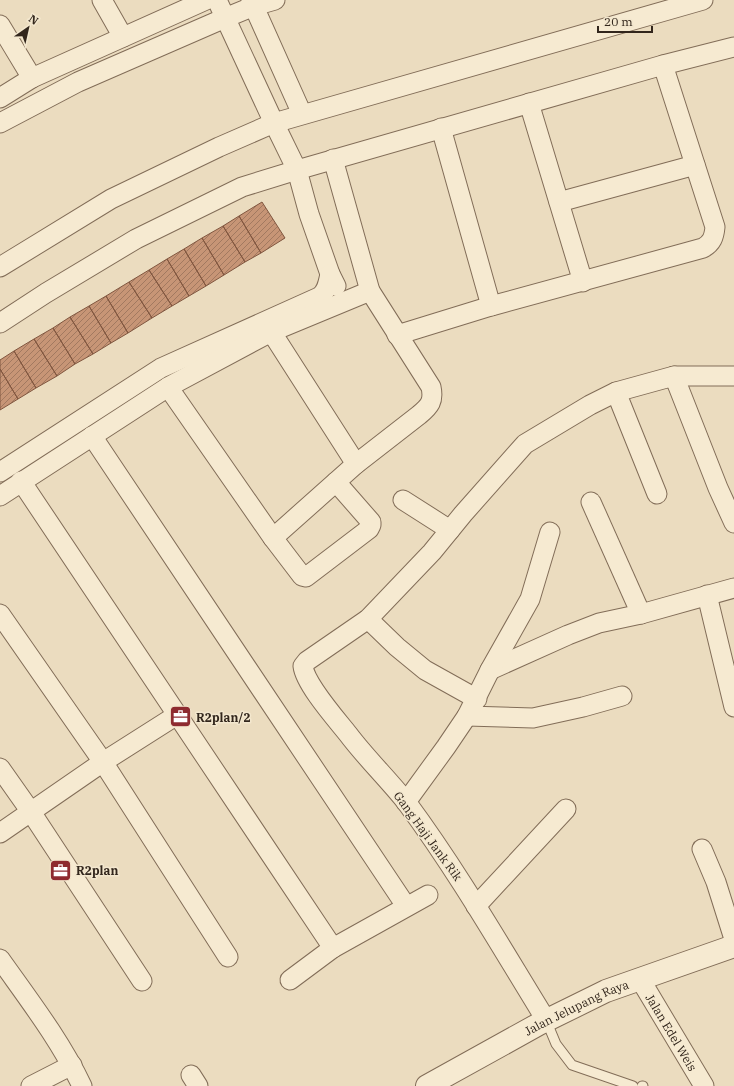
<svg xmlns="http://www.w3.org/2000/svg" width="734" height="1086" viewBox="0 0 734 1086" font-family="'IBM Plex Serif',serif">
	<defs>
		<pattern id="building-hatch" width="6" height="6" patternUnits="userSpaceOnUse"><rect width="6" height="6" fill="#c79576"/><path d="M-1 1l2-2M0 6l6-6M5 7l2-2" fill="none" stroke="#a27960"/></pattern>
	</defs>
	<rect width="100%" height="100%" fill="#ebdcbf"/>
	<path fill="url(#building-hatch)" stroke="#80563f" d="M262 202 285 238 261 253 239 216Z
		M239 216 261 253 245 262 223 226Z
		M223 226 245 262 224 275 202 238Z
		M202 238 224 275 206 286 184 249Z
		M184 249 206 286 189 296 167 259Z
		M167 259 189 296 172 306 149 270Z
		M149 270 172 306 152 318 129 282Z
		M129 282 152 318 128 333 106 296Z
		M106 296 128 333 111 343 89 306Z
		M89 306 111 343 93 354 70 317Z
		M70 317 93 354 75 364 53 328Z
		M53 328 75 364 57 376 34 339Z
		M34 339 57 376 36 388 14 351Z
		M14 351 36 388 18 399 0 369V360Z
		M0 369 18 399 0 410Z"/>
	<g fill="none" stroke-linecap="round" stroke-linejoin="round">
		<defs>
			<path id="service" d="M546 1020 556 1044 572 1065 633 1086
				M642 1086H643"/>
			<g id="minor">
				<path d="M102 0 123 37"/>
				<path d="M217 0 274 123 297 170 309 214 330 274 336 286"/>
				<path d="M251 0 302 114"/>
				<path d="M0 25 32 78"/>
				<path d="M0 98 32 78 206 0"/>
				<path d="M529 103 583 282"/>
				<path d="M0 123 78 82 225 18 254 6 275 0"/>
				<path d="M441 128 491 306"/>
				<path d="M559 202 695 165"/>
				<path d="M0 267 111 199 219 147 274 123 703 0"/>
				<path d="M265 322 356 464"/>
				<path d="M0 323 46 293 136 239 242 187 297 170 663 65 734 47"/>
				<path d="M397 335 491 306 703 248C712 243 714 237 715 227L663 65"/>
				<path d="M674 376H734"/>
				<path d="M168 387 273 538 302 576 306 577 369 529 371 525V522L336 482"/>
				<path d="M616 392 657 494"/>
				<path d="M92 436 406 906"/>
				<path d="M0 472 161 368 319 297C327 292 328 283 330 274"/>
				<path d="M21 481 333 948"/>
				<path d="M0 496 168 387 271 332 370 291"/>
				<path d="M403 500 450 530"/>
				<path d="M591 502 641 614"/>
				<path d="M273 538 356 464 419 415C430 406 434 401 431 387L370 291 333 159"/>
				<path d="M707 595 734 707"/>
				<path d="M0 614 103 762 228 957"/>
				<path d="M368 619 397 647 425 670 477 699"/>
				<path d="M490 670 568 635 599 623 641 614 734 588"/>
				<path d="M467 716 533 718 583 707 622 696"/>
				<path d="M0 768 31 812 142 981"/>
				<path d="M406 802 446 747 467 716 490 670 530 599 550 532"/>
				<path d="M0 833 103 762 177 715"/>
				<path d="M702 849 716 882 734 939"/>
				<path d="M476 906 566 809"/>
				<path d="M0 959C29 1000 60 1040 82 1086"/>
				<path id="s1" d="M640 979 704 1086"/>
				<path d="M290 980 333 948 428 895"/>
				<path d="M546 1020C501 947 458 872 407 803 388 779 366 758 348 734 336 719 305 684 303 666L307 661 368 619 432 552 463 514 525 444 590 405 616 392 674 376 718 488 734 523"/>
				<path d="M191 1075 198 1086"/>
				<path d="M31 1086 72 1065"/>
			</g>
			<g id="tertiary">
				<path id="s2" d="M427 1086 539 1024 606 991 734 946"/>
			</g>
		</defs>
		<use href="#service" stroke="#826d58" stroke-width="11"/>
		<use href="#minor" stroke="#826d58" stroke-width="21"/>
		<use href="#tertiary" stroke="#826d58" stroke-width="24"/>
		<use href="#service" stroke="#f6ead1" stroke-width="9"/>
		<use href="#minor" stroke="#f6ead1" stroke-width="19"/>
		<use href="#tertiary" stroke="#f6ead1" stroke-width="22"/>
	</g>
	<defs>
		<symbol id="office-square" viewBox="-11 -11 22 22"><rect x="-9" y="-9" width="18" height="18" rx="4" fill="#8e2b30" stroke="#f3e7ce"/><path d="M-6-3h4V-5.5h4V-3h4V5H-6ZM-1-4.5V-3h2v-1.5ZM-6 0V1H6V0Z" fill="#fff"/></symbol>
	</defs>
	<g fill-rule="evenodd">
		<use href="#office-square" x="168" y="704" width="25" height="25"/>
		<use href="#office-square" x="48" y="858" width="25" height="25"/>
	</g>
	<g text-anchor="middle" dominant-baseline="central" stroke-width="3" stroke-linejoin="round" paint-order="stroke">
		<g font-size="12" font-weight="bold" fill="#32261c" stroke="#f3e7ce" text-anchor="start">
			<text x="196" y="717">R2plan/2</text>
			<text x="76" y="870">R2plan</text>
		</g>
		<g font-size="12" fill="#32261c" stroke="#f3e7ce">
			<text transform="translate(428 836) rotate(54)">Gang Haji Jank Rik</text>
			<text stroke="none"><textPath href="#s2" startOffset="169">Jalan Jelupang Raya</textPath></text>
			<text stroke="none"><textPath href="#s1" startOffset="62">Jalan Edel Weis</textPath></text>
		</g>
	</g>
	<g transform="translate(28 28) rotate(34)" stroke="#f3e7ce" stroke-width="3" paint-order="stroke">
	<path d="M0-3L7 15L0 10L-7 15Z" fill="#32261c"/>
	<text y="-6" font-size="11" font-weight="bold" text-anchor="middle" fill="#32261c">N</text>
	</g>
	<path d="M598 26v6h54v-6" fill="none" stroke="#32261c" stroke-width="2"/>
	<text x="604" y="26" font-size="12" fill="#32261c" stroke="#f3e7ce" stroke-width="3" paint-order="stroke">20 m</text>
</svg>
